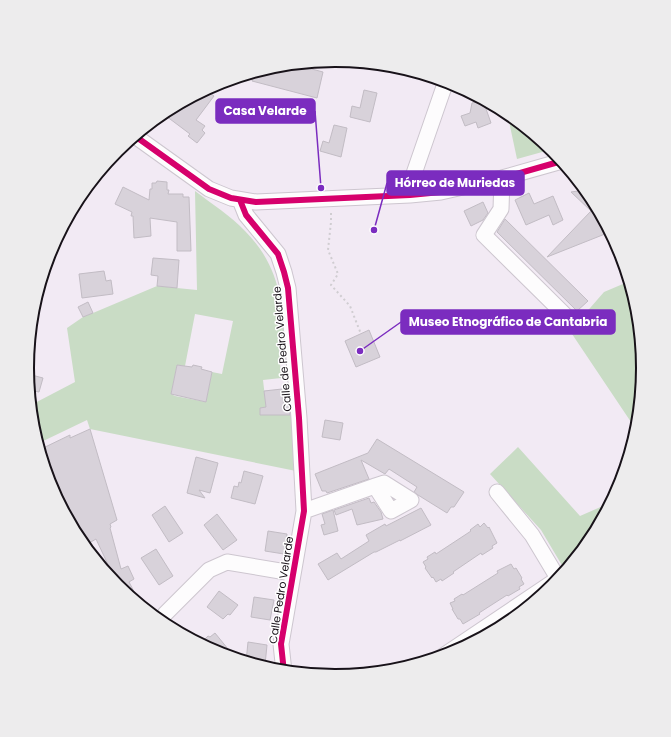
<svg xmlns="http://www.w3.org/2000/svg" width="671" height="737" viewBox="0 0 671 737" font-family="Poppins,sans-serif">
	<rect width="100%" height="100%" fill="#f2eaf4"/>
	<path fill="#c9dcc5" fill-rule="evenodd" d="M507 112 553 149 517 159Z
		M195 191C212 204 231 216 245 231 279 265 282 301 287 346L279 347 281 378 263 380 267 415H293L296 471 90 429 87 420 37 444 33 428 31 405 75 382 67 328 83 317 93 313 157 286 197 290ZM195 314 233 321 222 374 212 372 206 402 175 396 171 394 177 365 185 366Z
		M630 281 638 309 644 369 637 431 570 331 604 292Z
		M518 447 580 516 612 502 592 540 576 559 563 567 541 530 490 474Z"/>
	<path fill="#d8d2da" stroke="#c2bcc4" d="M293 64 323 72 317 98 252 81 254 72 276 66Z
		M206 90 214 96 196 120 205 126 202 130 205 133 197 143 188 136 190 134 166 116 169 112 167 110Z
		M364 90 377 93 370 122 350 117 352 106 360 108Z
		M480 98 489 102 485 106 491 123 478 128 476 122 465 126 461 116 470 113 472 103 476 102Z
		M334 125 347 128 341 157 320 151 323 141 329 143Z
		M157 181 167 182V190H169L168 194H183V197H189L191 251H177V222L150 218 151 236 134 238 133 216H131L132 212 115 204 123 187 149 200 150 189H152V183H156Z
		M585 190 594 208 605 234 547 257 591 211 571 192Z
		M529 193 534 204 553 196 563 220 553 225 549 215 526 225 515 200Z
		M483 202 488 213 483 220 471 226 464 211Z
		M505 219 588 301 577 311 497 232Z
		M153 258 179 260 177 288 157 286 158 276 151 275Z
		M104 271 106 281 111 280 113 294 82 298 79 274Z
		M88 302 93 313 83 317 78 307Z
		M369 330 380 357 356 367 345 341Z
		M177 365 192 367 193 365 202 367 201 369 212 372 206 402 171 394Z
		M28 374 43 378 39 392 29 390Z
		M282 389 284 406 289 405 290 415H260V408L266 407 264 391Z
		M325 420 343 423 340 440 322 437Z
		M90 429 117 520 110 524 111 527 110 528 121 569 128 566 134 579 129 582 142 607 117 586 108 575 112 573 96 539 84 546 79 540 50 486 39 450 70 435V438Z
		M377 439 464 492 454 507H451L447 513 418 495 414 492 417 487 389 469 385 474 361 460 369 479 327 493 326 491H322L315 474 368 453Z
		M196 457 218 463 210 493 199 490 205 498 187 493Z
		M244 471 263 476 255 504 231 498 234 486 238 487 239 482 241 483Z
		M369 498 371 503 374 502 381 512 383 519 357 525 352 509 336 515 334 510Z
		M165 506 183 533 169 542 152 515Z
		M421 508 431 525 400 541V540L376 552H374L328 580 318 564 337 553 341 559 369 541 366 535 385 524 386 526Z
		M333 510 338 531 324 535 321 525 325 524 322 514Z
		M217 514 237 540 223 550 204 525Z
		M484 523 488 528 489 527 497 543 492 546 493 548 482 555 481 553 453 572 454 573 442 581 441 579 436 582 433 577 432 578 425 568 426 567 423 562 428 559 427 557 435 552 436 554 471 531 470 530 478 524 480 527Z
		M268 531 287 534 284 554 265 551Z
		M156 549 173 576 159 585 141 558Z
		M511 564 514 569 516 568 522 578 521 579 524 584 519 587 520 589 508 596 507 595 479 613 480 614 463 624 460 619H458L452 609H453L450 603 455 601 454 599 462 594 463 595 498 573 497 571Z
		M219 591 238 605 230 615 228 614 223 619 207 607Z
		M254 597 274 600 270 620 251 617Z
		M215 633 228 649 221 655 200 644 208 636 210 637Z
		M248 642 267 645 265 665 258 664V666L246 662Z"/>
	<g fill="none" stroke-linecap="round" stroke-linejoin="round">
		<defs>
			<path id="minor" d="M135 136 209 189 231 198 256 202 410 195 441 192 502 178 562 161
				M502 178 501 209 484 235 567 317
				M410 195V185L446 81
				M240 200 246 215 278 254 284 272 288 288 299 418 304 511 281 644 284 672
				M497 492 532 535 559 580
				M304 511 375 486 384 483 411 500 391 511 375 486
				M165 614 209 570 227 562 292 573
				M440 658 562 576"/>
		</defs>
		<use href="#minor" stroke="#cdc6cf" stroke-width="17"/>
		<path stroke="#d0cdd1" stroke-width="2" stroke-dasharray="2 3" stroke-linecap="butt" d="M331 213V222L328 250 338 274 331 285 350 306 361 334"/>
		<use href="#minor" stroke="#fdfcfd" stroke-width="15"/>
		<defs>
			<path id="cycleway" d="M135 136 209 189 231 198 256 202 410 195 441 192 502 178 562 161
				M240 200 246 215 278 254 284 272 288 288 299 418 304 511 281 644 284 672"/>
		</defs>
		<use href="#cycleway" stroke="#fff" stroke-width="8"/>
		<use href="#cycleway" stroke="#d6006c" stroke-width="6"/>
	</g>
	<g text-anchor="middle" dominant-baseline="central" stroke-width="3" stroke-linejoin="round" paint-order="stroke">
		<g font-size="11" fill="#181219" stroke="#fff">
			<text transform="translate(282 349) rotate(-95)">Calle de Pedro Velarde</text>
			<text transform="translate(281 590) rotate(-81)">Calle Pedro Velarde</text>
		</g>
	</g>
	<path d="M0 0H671V737H0ZM34 368a301 301 0 1 1 602 0a301 301 0 1 1-602 0Z" fill="#edeced" fill-rule="evenodd"/>
	<path fill="none" stroke="#181219" stroke-width="2" d="M34 368a301 301 0 1 1 602 0a301 301 0 1 1-602 0Z"/>
	<path fill="none" stroke="#7b2cbf" stroke-width="1.5" d="M321 188L315 111M374 230L387 183M360 351L401 322"/>
	<g fill="#7b2cbf" stroke="#fff" stroke-width="1.5">
		<circle cx="321" cy="188" r="4"/>
		<circle cx="374" cy="230" r="4"/>
		<circle cx="360" cy="351" r="4"/>
	</g>
	<g fill="#7b2cbf" stroke="#7b2cbf" stroke-width="1.5">
		<rect x="216" y="99" width="99" height="24" rx="4"/>
		<rect x="387" y="171" width="137" height="24" rx="4"/>
		<rect x="401" y="310" width="214" height="24" rx="4"/>
	</g>
	<g font-size="12" text-anchor="middle" font-weight="bold" fill="#fff">
		<text x="265" y="115">Casa Velarde</text>
		<text x="455" y="187">Hórreo de Muriedas</text>
		<text x="508" y="326">Museo Etnográfico de Cantabria</text>
	</g>
</svg>
